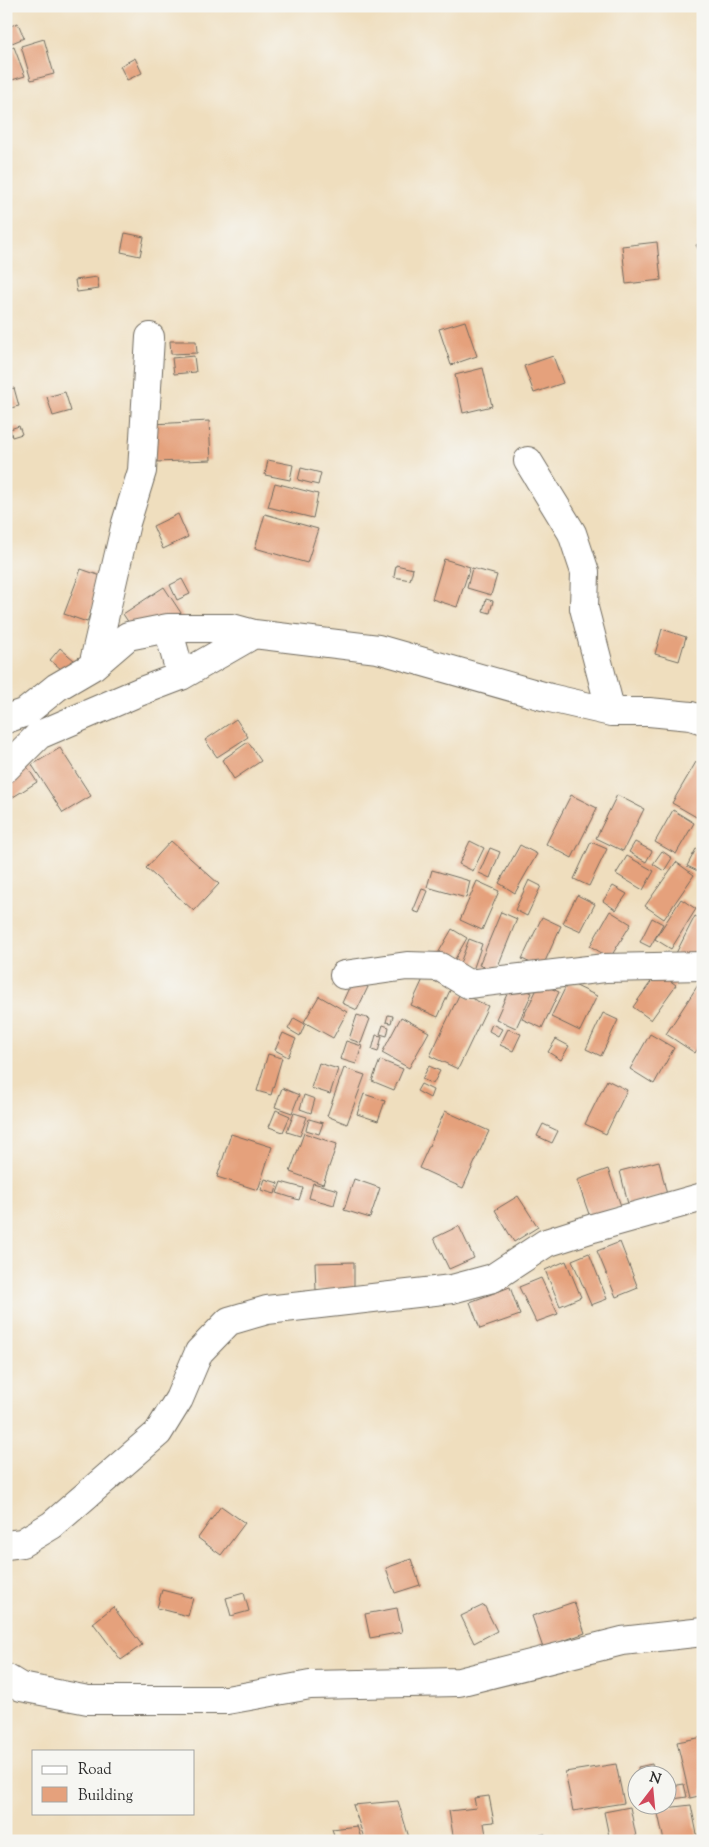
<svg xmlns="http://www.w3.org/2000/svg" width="709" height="1847" viewBox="0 0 709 1847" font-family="'Sorts Mill Goudy',serif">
	<rect width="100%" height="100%" fill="#f6f6f2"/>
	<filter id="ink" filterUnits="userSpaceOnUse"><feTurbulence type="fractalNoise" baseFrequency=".02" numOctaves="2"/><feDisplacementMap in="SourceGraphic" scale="10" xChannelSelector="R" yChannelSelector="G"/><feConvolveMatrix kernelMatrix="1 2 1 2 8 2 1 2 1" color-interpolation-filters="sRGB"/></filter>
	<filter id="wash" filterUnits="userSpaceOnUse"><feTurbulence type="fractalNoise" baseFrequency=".0096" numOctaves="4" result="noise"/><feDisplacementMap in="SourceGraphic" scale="20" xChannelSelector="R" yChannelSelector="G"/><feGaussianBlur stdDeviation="1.12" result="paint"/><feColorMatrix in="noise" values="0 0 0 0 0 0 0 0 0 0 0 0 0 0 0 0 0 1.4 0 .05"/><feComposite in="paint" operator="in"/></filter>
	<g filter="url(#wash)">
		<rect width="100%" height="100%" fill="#efdebe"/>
		<g id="blocks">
			<path fill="#e5a17c" d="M18 23 24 38 12 43 6 28Z
				M44 39 54 74 31 80 21 46Z
				M14 47 25 76 12 80 6 65V50Z
				M135 58 142 73 127 80 120 66Z
				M125 233 144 237 140 256 121 252Z
				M657 242 661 280 626 284 622 246Z
				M703 242V258L696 245Z
				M97 277 99 289 77 292 75 280Z
				M465 321 477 356 451 365 439 329Z
				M170 341H196L197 353 171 354Z
				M194 356 196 372 174 374 172 358Z
				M553 356 563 383 534 393 524 366Z
				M483 368 492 406 463 413 455 375Z
				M14 388 19 406 6 409V390Z
				M65 392 71 411 53 416 47 397Z
				M209 421 211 460 155 462 153 424Z
				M19 426 22 434 12 437 10 429Z
				M268 460 293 465 290 480 265 475Z
				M301 468 321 473 318 485 298 480Z
				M275 483 318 494 313 518 268 507Z
				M178 514 188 537 163 549 153 526Z
				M265 514 318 529 307 563 255 548Z
				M444 559 470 567 457 607 432 599Z
				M396 565 413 569 410 580 394 577Z
				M472 568 497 575 491 595 467 588Z
				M81 569 104 577 87 622 64 614Z
				M182 579 190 594 177 600 170 585Z
				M164 587 185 619 144 646 123 614Z
				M486 599 493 601 490 613 483 611Z
				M662 629 686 637 679 661 655 654Z
				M60 648 75 661 66 673 50 660Z
				M236 719 248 737 217 757 205 740Z
				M248 742 261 761 234 779 222 760Z
				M60 748 91 796 63 813 32 765Z
				M696 762 703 766V810L698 818 672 803Z
				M26 765 37 782 10 799 6 793V777Z
				M571 795 597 808 572 858 546 844Z
				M617 795 644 809 623 851 596 838Z
				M673 810 694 823 676 854 655 842Z
				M171 841 219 884 194 911 146 868Z
				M470 841 484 848 473 871 459 864Z
				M591 842 607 849 589 886 574 879Z
				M635 842 652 851 646 862 629 852Z
				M520 845 537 854 515 893 499 883Z
				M490 848 500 852 490 878 479 873Z
				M696 849 703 852V866L700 872 687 866Z
				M662 851 672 858 664 871 653 864Z
				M627 856 654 871 643 890 616 874Z
				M676 862 694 875 664 919 645 906Z
				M432 870 470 881 466 898 427 887Z
				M529 880 541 886 527 916 515 910Z
				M477 881 499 891 482 930 460 920Z
				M613 886 627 894 616 910 603 901Z
				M422 889 428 891 419 913 413 911Z
				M577 895 595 904 581 931 563 923Z
				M681 899 696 909 671 949 655 939Z
				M610 911 631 924 610 958 590 946Z
				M501 912 517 919 496 971 479 965Z
				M695 916 703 920V956L672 961Z
				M542 917 561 926 542 968 522 959Z
				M652 918 663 924 650 947 640 942Z
				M452 929 467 938 451 966 436 957Z
				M469 939 482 944 470 979 456 974Z
				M658 972 676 985 651 1020 633 1007Z
				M424 977 451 988 438 1017 411 1005Z
				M353 979 368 987 357 1010 342 1003Z
				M568 982 597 996 580 1031 551 1017Z
				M700 982 703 984V1041L695 1053 666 1034Z
				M512 983 532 993 516 1028 496 1019Z
				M540 983 559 992 542 1028 522 1019Z
				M460 993 488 1006 458 1069 430 1056Z
				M319 996 347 1012 333 1038 304 1022Z
				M603 1013 618 1020 601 1056 586 1049Z
				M357 1015 370 1019 361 1043 349 1039Z
				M388 1015 393 1016 391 1023 386 1022Z
				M401 1017 429 1032 409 1068 382 1053Z
				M294 1018 305 1024 300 1036 288 1029Z
				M492 1024 502 1029 498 1036 489 1031Z
				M383 1025 389 1027 387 1036 380 1034Z
				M508 1029 521 1034 513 1051 500 1045Z
				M283 1033 296 1039 288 1057 275 1050Z
				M650 1034 674 1048 654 1084 630 1069Z
				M376 1035 382 1036 378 1052 372 1050Z
				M556 1039 569 1046 561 1060 548 1052Z
				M346 1041 362 1046 356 1064 340 1059Z
				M268 1054 282 1058 271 1095 257 1091Z
				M380 1060 403 1069 394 1090 372 1081Z
				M319 1063 338 1069 330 1094 311 1088Z
				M429 1066 440 1071 433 1084 422 1079Z
				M344 1068 365 1075 347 1124 327 1116Z
				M607 1080 627 1090 606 1134 585 1124Z
				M421 1084 433 1090 430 1098 417 1091Z
				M282 1088 299 1095 292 1113 275 1107Z
				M364 1094 385 1101 378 1121 357 1114Z
				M304 1095 315 1099 311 1113 300 1109Z
				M276 1110 290 1116 283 1132 269 1127Z
				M445 1111 489 1131 463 1188 419 1168Z
				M294 1113 307 1117 300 1136 287 1132Z
				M309 1119 323 1123 319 1134 306 1130Z
				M543 1124 558 1131 552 1143 537 1136Z
				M304 1133 337 1144 323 1184 290 1172Z
				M231 1134 272 1147 258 1190 217 1177Z
				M659 1161 667 1195 628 1204 620 1171Z
				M608 1169 621 1206 590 1217 577 1180Z
				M265 1179 278 1183 275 1194 261 1190Z
				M354 1179 380 1188 370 1218 344 1210Z
				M281 1182 303 1188 299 1200 277 1193Z
				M313 1183 338 1190 334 1205 309 1198Z
				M518 1196 538 1227 514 1242 495 1210Z
				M459 1226 474 1258 449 1269 434 1238Z
				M620 1242 638 1288 616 1297 597 1251Z
				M589 1253 607 1299 591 1305 572 1260Z
				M566 1261 581 1297 560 1306 545 1270Z
				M354 1262V1289L316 1290 315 1263Z
				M541 1278 558 1314 536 1322 519 1287Z
				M510 1287 520 1315 480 1329 470 1302Z
				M221 1506 245 1523 221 1555 198 1538Z
				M411 1559 420 1585 395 1593 386 1568Z
				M162 1590 193 1598 188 1616 157 1608Z
				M244 1593 249 1611 231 1616 226 1598Z
				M574 1602 585 1633 543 1648 532 1616Z
				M484 1605 497 1631 474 1643 461 1616Z
				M113 1607 142 1645 121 1660 93 1623Z
				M397 1608 402 1632 370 1638 365 1614Z
				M703 1737V1795L690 1798 677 1742Z
				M616 1764 624 1803 573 1811 565 1772Z
				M652 1764 654 1774H639L638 1767Z
				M684 1784 687 1797 666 1800V1787Z
				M489 1796 494 1822 484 1823 487 1841H454L449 1811 476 1808 474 1798Z
				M398 1801 410 1841H365L353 1805Z
				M691 1805 698 1839 664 1841 657 1809Z
				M630 1807 637 1841H610L604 1812Z
				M357 1826 362 1841H336L332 1829Z
				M545 1834 546 1841H532L531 1836Z"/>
		</g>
	</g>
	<g filter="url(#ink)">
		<use href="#blocks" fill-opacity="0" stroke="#706a5e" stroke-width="1"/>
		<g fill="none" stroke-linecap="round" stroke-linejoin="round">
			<defs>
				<path id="minor" d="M528 461 572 533 585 572 584 608 611 712
					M168 628 181 676
					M93 666 126 523 142 471 150 337
					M6 719 26 712 57 687 93 666 128 636 168 628H232L254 634 378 649 550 698 611 712H649L691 716 703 720
					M6 768 39 735 139 692 181 676 254 634
					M344 975 407 966 440 967 468 984 605 968 703 966
					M6 1545 22 1543 52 1525 158 1433 179 1399 199 1352 229 1321 267 1310 452 1289 493 1278 546 1243 593 1228 703 1197
					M6 1678 21 1687 88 1700H227L310 1685 459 1682 622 1641 703 1632"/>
			</defs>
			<use href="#minor" stroke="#706a5e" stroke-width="30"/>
			<use href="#minor" stroke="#fff" stroke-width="28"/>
		</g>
	</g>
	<rect width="709" height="1847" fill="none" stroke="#f6f6f2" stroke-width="25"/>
	<rect x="32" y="1750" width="162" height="65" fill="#f6f6f2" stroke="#a5a5a2"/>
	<rect x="42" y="1766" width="25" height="8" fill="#ffffff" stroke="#a5a5a2"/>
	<text x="78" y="1774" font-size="15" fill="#2b2b2b">Road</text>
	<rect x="42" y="1787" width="25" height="15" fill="#e5a17c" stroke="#a5a5a2"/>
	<text x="78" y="1800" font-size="15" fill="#2b2b2b">Building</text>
	<g transform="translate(652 1790) rotate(16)"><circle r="24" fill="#f6f6f2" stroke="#a5a5a2"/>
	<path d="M0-4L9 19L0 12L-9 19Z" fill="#d1495b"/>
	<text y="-8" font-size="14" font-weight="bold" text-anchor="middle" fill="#2b2b2b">N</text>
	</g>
</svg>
